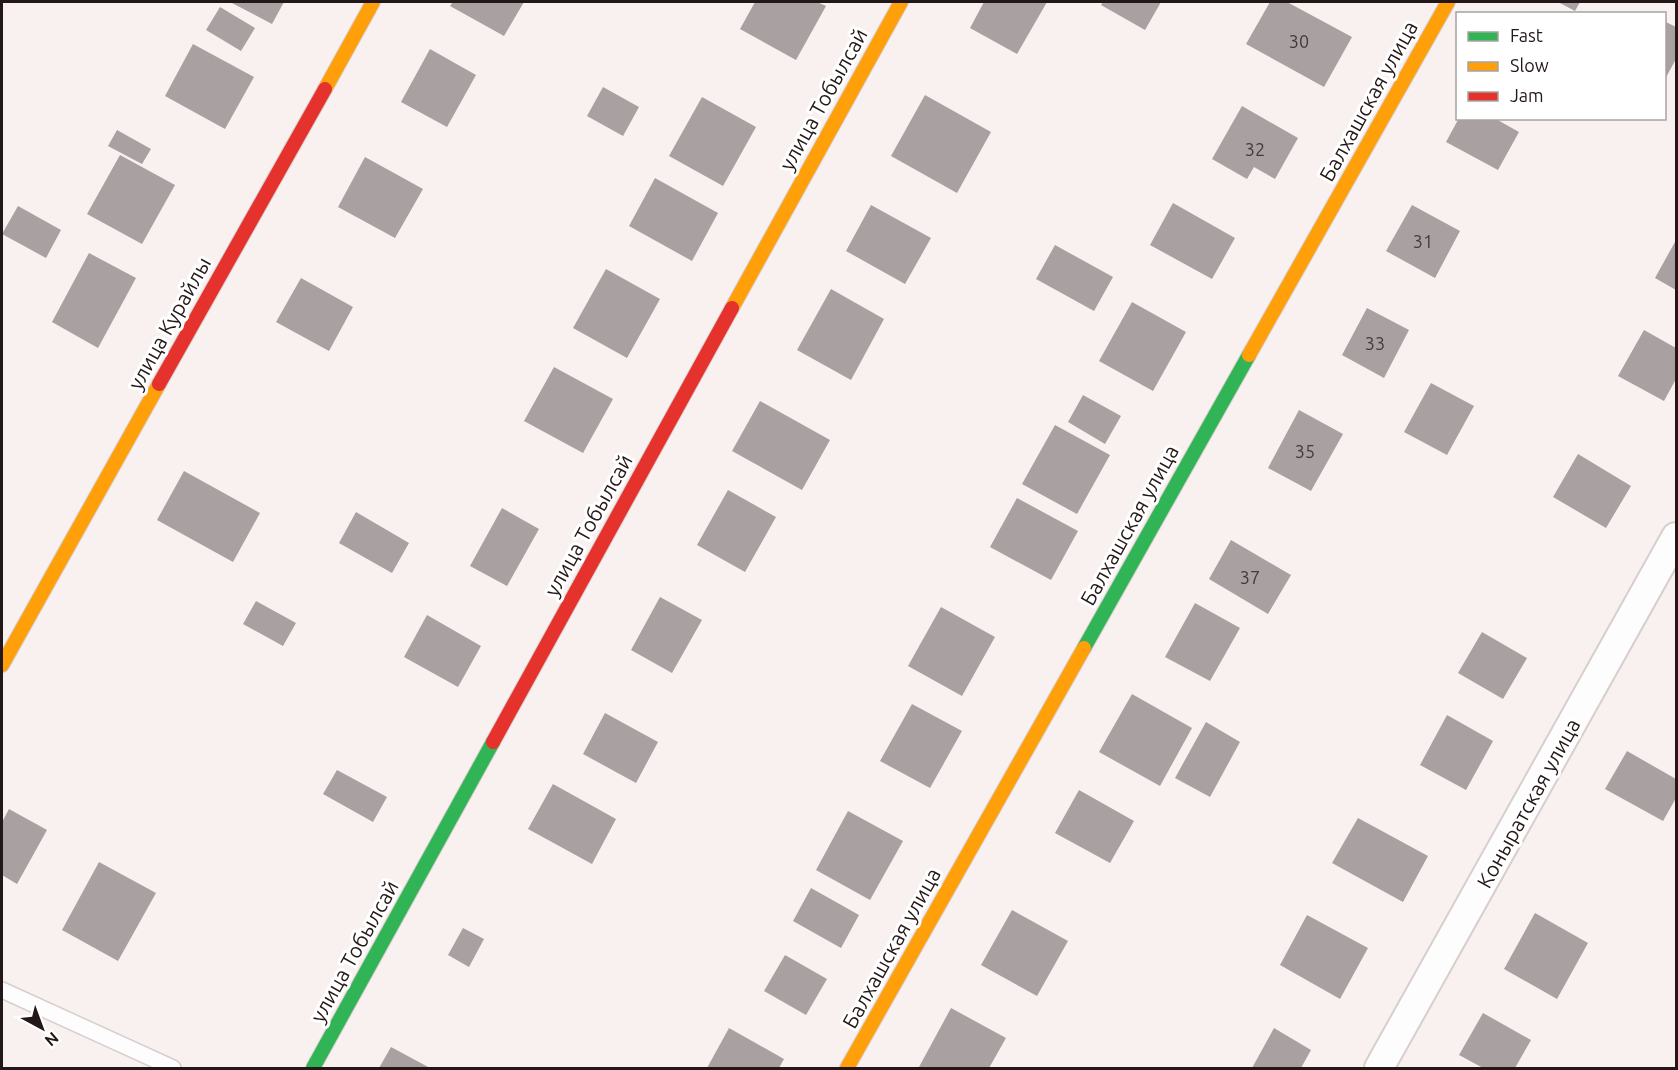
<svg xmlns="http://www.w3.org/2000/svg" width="1678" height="1070" viewBox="0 0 1678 1070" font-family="Ubuntu,sans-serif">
	<rect width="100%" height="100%" fill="#f8f1f0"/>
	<path fill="#a9a1a1" d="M230 2H284L272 24Z
		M453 2H524L504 36 450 6Z
		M755 2H817L826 6 796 60 740 29Z
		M984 2H1047L1017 54 970 28Z
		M1103 2H1161L1145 30 1101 5Z
		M1270 2H1287L1352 37 1324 87 1246 44Z
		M1558 2H1580L1575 11Z
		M220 7 255 28 241 51 206 30Z
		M1664 21 1676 27V59L1664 81Z
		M193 44 254 77 225 129 165 96Z
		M430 49 476 75 447 127 401 102Z
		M603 87 639 107 623 136 587 116Z
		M925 95 991 132 957 193 891 156Z
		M702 97 756 127 723 186 669 156Z
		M1242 106 1298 138 1275 179 1254 167 1247 179 1212 159Z
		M1459 118H1494L1519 132 1498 170 1446 142Z
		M117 130 151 149 142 164 108 146Z
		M120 155 175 185 142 244 87 214Z
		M365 157 423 189 395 238 338 207Z
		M655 178 718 213 692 261 629 226Z
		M1173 203 1235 238 1212 279 1150 245Z
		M871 205 931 238 905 284 846 251Z
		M1412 205 1460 231 1435 278 1386 251Z
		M18 206 61 230 46 258 2 234Z
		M1676 240V290L1655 278Z
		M1055 245 1113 277 1094 311 1036 279Z
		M89 253 136 278 98 348 52 322Z
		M606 269 660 299 627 358 573 328Z
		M301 278 353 307 329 351 276 322Z
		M831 289 884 319 851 380 797 350Z
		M1132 302 1186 332 1153 391 1099 361Z
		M1367 308 1409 330 1384 378 1342 355Z
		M1644 330 1676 348V379L1664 401 1618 376Z
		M554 367 613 399 583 453 524 421Z
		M1431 383 1474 406 1447 455 1404 432Z
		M1083 395 1121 416 1105 444 1068 422Z
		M760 401 830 440 802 490 732 451Z
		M1299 410 1343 434 1311 491 1268 468Z
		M1055 425 1110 455 1077 514 1022 484Z
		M1578 454 1631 486 1606 528 1553 497Z
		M184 471 260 513 233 562 157 520Z
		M728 490 776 517 745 572 697 545Z
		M1017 498 1078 531 1051 580 990 547Z
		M502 508 539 529 507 586 470 566Z
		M356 512 409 543 392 573 339 543Z
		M1231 540 1291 575 1268 614 1209 579Z
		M660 597 702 620 672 673 631 650Z
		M256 601 296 623 283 646 243 624Z
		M1195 603 1240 628 1210 681 1165 657Z
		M941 607 995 637 962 696 908 666Z
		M427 615 481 646 458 687 404 657Z
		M1482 632 1527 658 1503 699 1458 673Z
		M1132 694 1192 728 1160 786 1099 752Z
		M912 704 962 731 930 788 880 761Z
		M605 713 658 742 636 783 583 754Z
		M1447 715 1493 741 1466 790 1420 765Z
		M1206 722 1240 742 1210 797 1175 778Z
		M1627 751 1676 779V798L1663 821 1605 789Z
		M337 770 387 797 373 822 323 794Z
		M553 784 616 819 592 864 528 829Z
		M1079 790 1134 821 1110 863 1055 833Z
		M9 809 47 830 17 884 2 875V822Z
		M848 811 903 841 870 900 816 870Z
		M1358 818 1428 856 1403 902 1332 863Z
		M99 862 156 893 118 961 62 930Z
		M811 888 859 915 841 948 793 921Z
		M1012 910 1068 941 1037 996 981 965Z
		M1535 913 1588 943 1557 999 1504 969Z
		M1307 915 1368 948 1340 999 1280 965Z
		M463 928 484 939 469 967 448 955Z
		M785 955 827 979 806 1015 764 991Z
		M951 1008 1006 1038 989 1068 919 1067Z
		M1483 1013 1531 1040 1515 1068H1483L1459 1055Z
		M729 1028 784 1059 779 1068H707Z
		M1274 1028 1311 1050 1301 1068H1252Z
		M391 1047 430 1068H379Z"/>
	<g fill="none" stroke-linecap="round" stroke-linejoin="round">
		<defs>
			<path id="lane" d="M2 990 173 1068"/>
			<path id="street" d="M1379 1068 1676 537"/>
			<path id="fast" d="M1084 648 1249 355
				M313 1068 493 742"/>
			<path id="slow" d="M325 89 373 2
				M732 308 901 2
				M1249 355 1448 2
				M2 665 159 384
				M847 1068 1084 648"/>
			<path id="jam" d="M159 384 325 89
				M493 742 732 308"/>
		</defs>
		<use href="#lane" stroke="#d7cecd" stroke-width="18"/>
		<use href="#street" stroke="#d7cecd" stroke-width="32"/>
		<use href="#fast" stroke="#d7cecd" stroke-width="16"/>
		<use href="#slow" stroke="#d7cecd" stroke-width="16"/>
		<use href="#jam" stroke="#d7cecd" stroke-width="16"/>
		<use href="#lane" stroke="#fefdfd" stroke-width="15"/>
		<use href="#street" stroke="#fefdfd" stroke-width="28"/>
		<use href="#fast" stroke="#30b455" stroke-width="14"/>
		<use href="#slow" stroke="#ff9f0a" stroke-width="14"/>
		<use href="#jam" stroke="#e5322d" stroke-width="14"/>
	</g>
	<g text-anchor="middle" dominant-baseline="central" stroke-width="6" stroke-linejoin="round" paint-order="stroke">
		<g font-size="18" fill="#443a3a">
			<text x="1299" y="41">30</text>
			<text x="1255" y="149">32</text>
			<text x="1423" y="241">31</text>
			<text x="1375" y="343">33</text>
			<text x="1305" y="451">35</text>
			<text x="1250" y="577">37</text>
		</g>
		<g font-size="21" fill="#231817" stroke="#fff">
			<text transform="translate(823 99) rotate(-61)">улица Тобылсай</text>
			<text transform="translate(1368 101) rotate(-61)">Балхашская улица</text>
			<text transform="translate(169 323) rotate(-61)">улица Курайлы</text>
			<text transform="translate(588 525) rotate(-61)">улица Тобылсай</text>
			<text transform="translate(1129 525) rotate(-61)">Балхашская улица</text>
			<text transform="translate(1528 803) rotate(-61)">Коныратская улица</text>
			<text transform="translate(891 948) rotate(-61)">Балхашская улица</text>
			<text transform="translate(354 951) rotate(-61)">улица Тобылсай</text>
		</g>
	</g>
	<rect width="1678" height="1070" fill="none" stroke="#231817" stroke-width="6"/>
	<rect x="1456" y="12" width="210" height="108" fill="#ffffff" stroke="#a7a3a2" stroke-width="1.5"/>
	<rect x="1468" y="32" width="30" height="9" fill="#30b455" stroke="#a7a3a2" stroke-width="1.5"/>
	<text x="1510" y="42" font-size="18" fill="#231817">Fast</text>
	<rect x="1468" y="62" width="30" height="9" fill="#ff9f0a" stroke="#a7a3a2" stroke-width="1.5"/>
	<text x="1510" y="72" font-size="18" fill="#231817">Slow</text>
	<rect x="1468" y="92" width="30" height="9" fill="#e5322d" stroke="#a7a3a2" stroke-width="1.5"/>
	<text x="1510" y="102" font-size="18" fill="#231817">Jam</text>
	<g transform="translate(42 1028) rotate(139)" stroke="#ffffff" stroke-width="4.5" paint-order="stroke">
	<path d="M0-4.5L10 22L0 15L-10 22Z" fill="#231817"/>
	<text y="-9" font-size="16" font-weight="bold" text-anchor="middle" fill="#231817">N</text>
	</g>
</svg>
